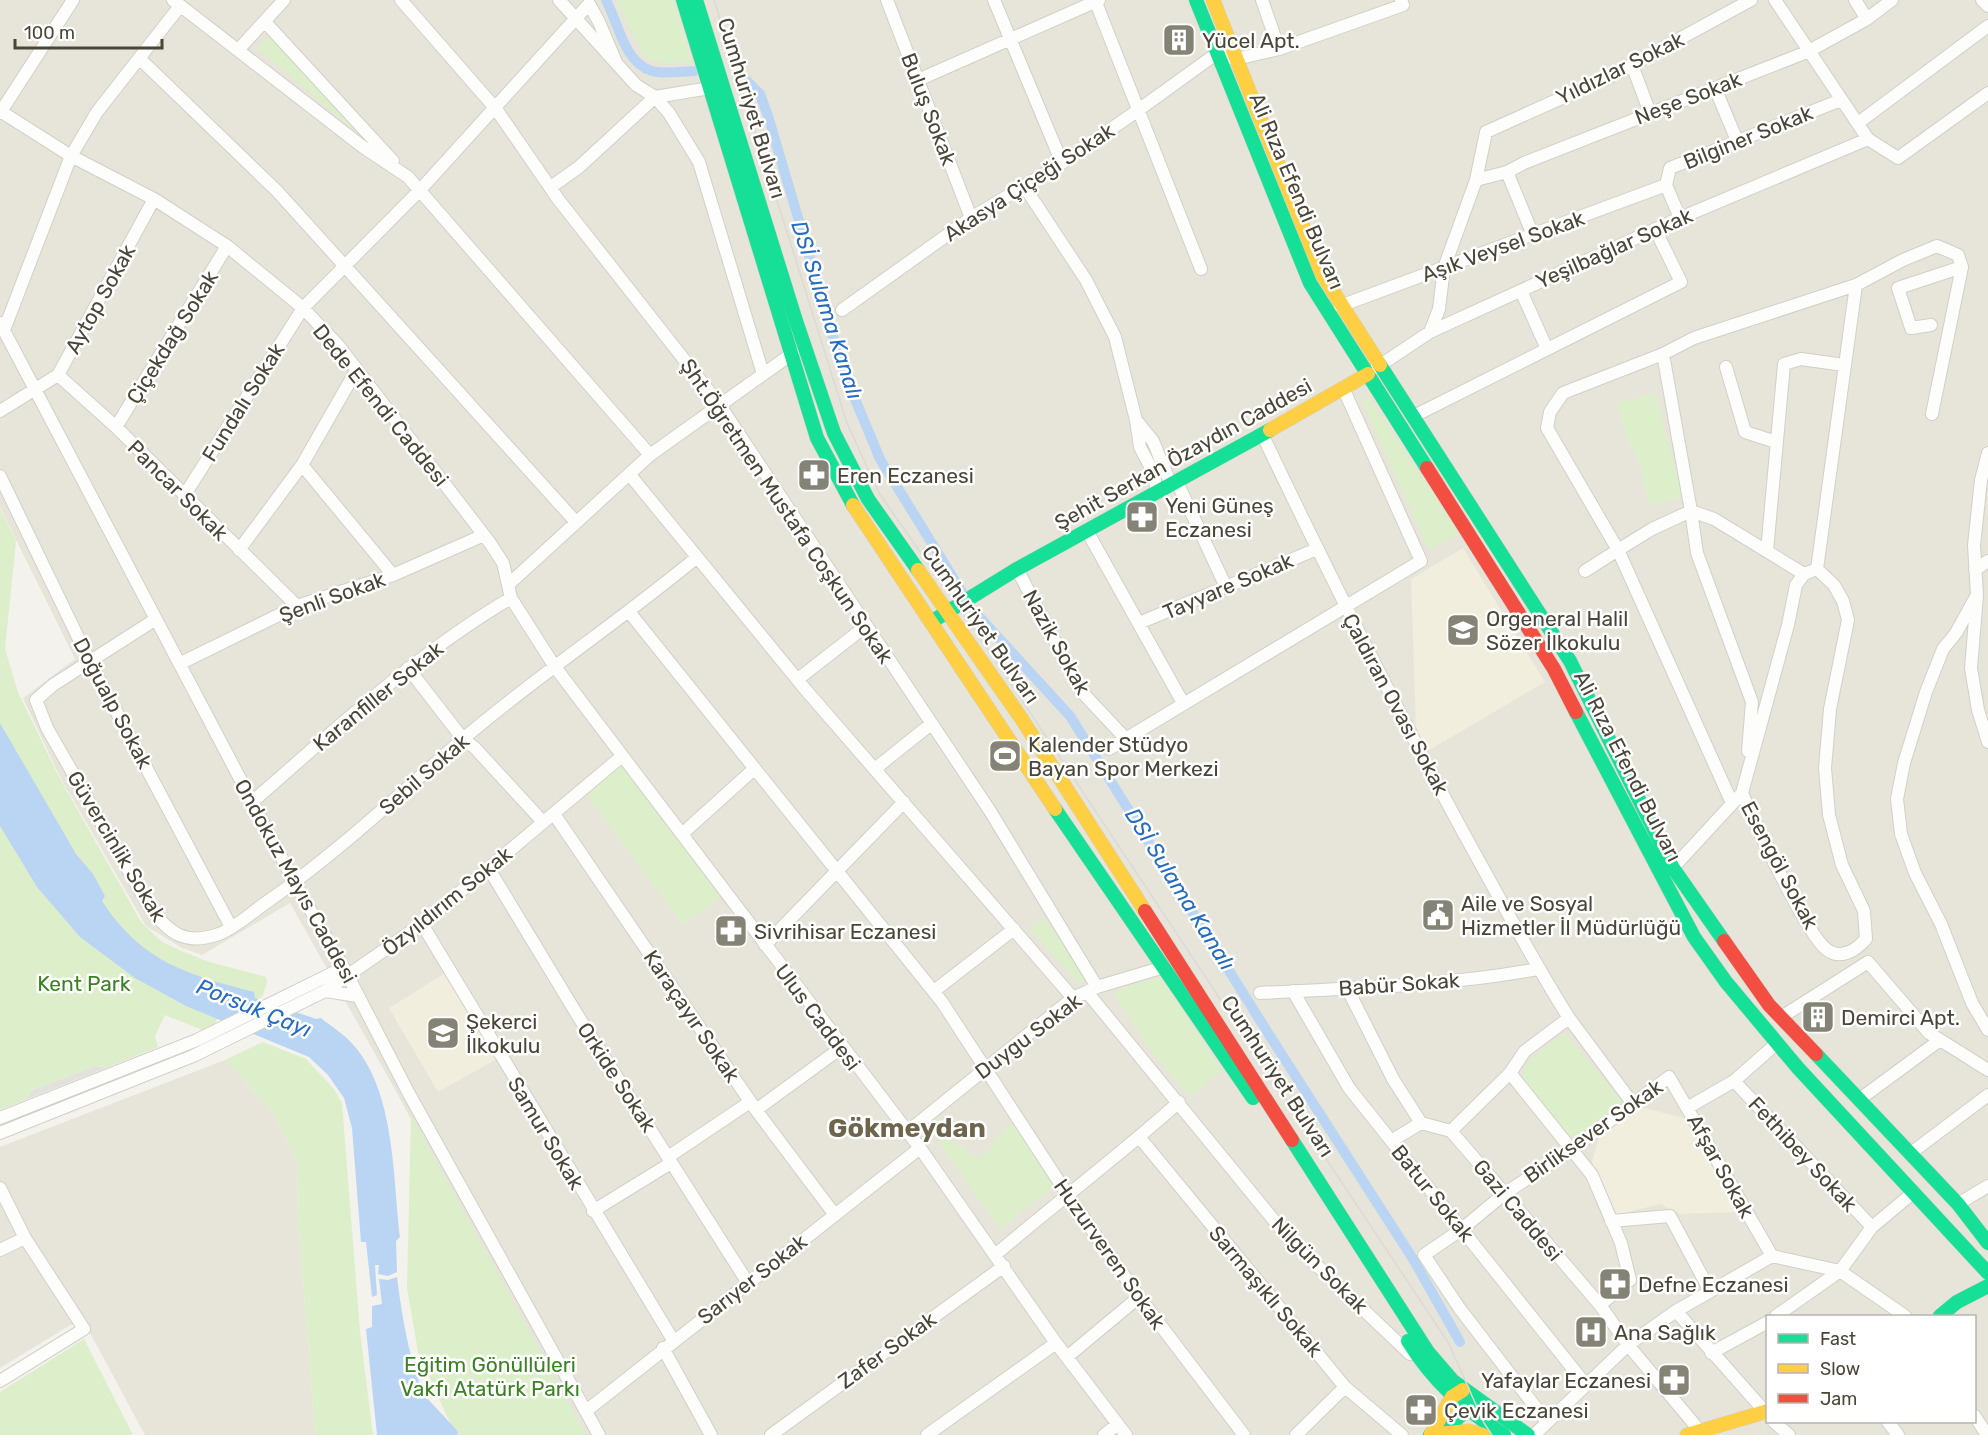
<svg xmlns="http://www.w3.org/2000/svg" width="1988" height="1435" viewBox="0 0 1988 1435" font-family="Rubik,sans-serif">
	<rect width="100%" height="100%" fill="#f3f2ec"/>
	<path fill="#e7e4d9" fill-rule="evenodd" d="M0 0H1988V1435H581L392 1084 290 903 202 955 182 948 146 926 59 775 23 698 75 659 0 507ZM1768 1316H1974V1422H1768Z
		M225 1060 274 1113 298 1164 297 1203 315 1435H145L82 1318 0 1368V1147Z"/>
	<path fill="#f1eede" d="M1463 548 1545 682 1426 752 1416 726 1411 579Z
		M445 973 497 1059 438 1092 389 1008Z
		M1641 1107 1691 1120 1742 1212 1680 1214 1660 1204 1617 1215 1592 1162 1599 1136Z"/>
	<path fill="#dcefca" d="M616 0H674L692 61 668 64 645 58Z
		M273 33 368 142 257 48Z
		M1655 393 1683 497 1650 506 1635 449 1630 450 1617 403Z
		M1367 396 1460 534 1429 550 1361 399Z
		M0 508 16 541 5 649 18 692 58 775 141 922 162 942 182 951 206 961 266 977 267 983 262 997 217 1018 215 1024 202 1030 165 1015 155 1036 158 1047 106 1068 95 1066 33 1090 25 1100 0 1110Z
		M621 764 723 896 683 925 586 793Z
		M1045 918 1086 980 1080 984 1030 930Z
		M1161 978 1222 1071 1190 1097 1147 1046 1114 993 1137 983Z
		M1562 1034H1566L1626 1106 1574 1144 1522 1081 1526 1063Z
		M263 1042 306 1059 333 1088 342 1103 360 1332 373 1435H315L297 1203 298 1164 274 1113 225 1060Z
		M411 1115 586 1435H460L451 1425 418 1352 407 1288Z
		M940 1116 948 1139 980 1159 1016 1118 1055 1186 1000 1229 927 1125Z
		M84 1339 133 1435H0V1392Z"/>
	<path fill="#e2e1dc" d="M95 1066 106 1068 25 1100 33 1090Z"/>
	<path fill="#bad5f3" d="M0 723 76 854 93 874 105 896 102 901C142 962 186 974 254 992L255 998 316 1019 321 1018C332 1027 347 1036 356 1048 395 1096 393 1177 400 1237L396 1241 397 1272 388 1276 378 1274 379 1265H375L377 1295 372 1297 366 1242H361L352 1128 344 1098 328 1075 309 1057 186 1006 135 978 80 937 37 887 0 826Z
		M397 1277C404 1333 414 1387 445 1435H377L366 1329 372 1327V1306L382 1304 379 1279 388 1280Z"/>
	<g fill="none" stroke-linecap="round" stroke-linejoin="round">
		<path stroke="#bad5f3" stroke-width="10" d="M606 0C618 22 624 63 652 71 665 75 682 71 695 71
			M747 81 760 94 768 116 843 370 880 459 973 610 1070 716 1268 1033 1413 1259 1460 1342"/>
		<path stroke="#bad5f3" stroke-width="18" d="M419 1403 449 1435"/>
		<defs>
			<path id="street" d="M173 0 363 147 408 177 650 455
				M401 0 496 109 558 199 719 404 990 811 1097 987
				M559 0 636 85 655 97 669 113 699 162 763 374
				M887 0 971 218
				M994 0 1062 163
				M1095 0 1201 269
				M1262 0 1279 49
				M1775 0 1868 139 1898 158 1988 93
				M1855 0 1867 19
				M1982 0 1988 6
				M265 22 393 161
				M239 49 284 0
				M139 58 277 191 575 521
				M1632 65 1650 113
				M918 80 1099 0
				M1715 88 1738 143
				M0 111 71 156 154 199 227 246 303 308 338 345 490 543 503 563 511 598 555 667 920 1148 1056 1343 1126 1435
				M0 113 73 0
				M1858 123 1988 26
				M1507 172 1533 235
				M1476 180 1507 172 1524 163 1807 52 1867 19 1892 0
				M1666 185 1670 168 1841 100
				M1666 185 1680 218
				M1024 186 1086 280 1115 337 1136 420
				M551 187 579 167 655 97 710 88
				M1856 285 1903 260 1937 246 1958 255 1962 267 1932 414
				M1521 291 1547 349
				M1340 306 1666 185
				M842 310 971 218 1062 163 1137 111 1216 54 1236 59 1279 49 1403 5 1401 0
				M0 323 295 883 348 976 408 1092 599 1435
				M1931 325 1911 328 1898 288 1962 267
				M4 330 71 156 97 112 180 6
				M1430 332 1439 309 1444 268 1476 180 1486 132 1613 75 1751 0
				M1663 354 1694 338 1856 285 1817 569
				M1726 367 1745 432 1776 442
				M1376 368 1430 332 1680 218 1868 139
				M58 375 116 427 297 606
				M0 411 58 375 154 199
				M1414 416 1681 282 1655 229
				M116 427 227 246
				M1262 434C1326 568 1392 701 1463 832 1498 895 1531 958 1569 1018L1525 1051 1510 1073 1451 1131
				M1988 453 1981 480 1974 545 1977 595 1971 668 1978 710 1988 742
				M302 465 393 575
				M630 475 805 689 1073 998
				M0 476 90 662 231 927
				M1177 482 1226 587
				M1157 493 1154 474 1140 447 1136 420 1153 441 1171 485
				M184 496 303 308 420 190 589 4 599 22 616 62
				M1087 531 1183 703
				M239 550 302 465 357 369
				M1767 551 1784 364 1801 359 1844 365
				M1017 569 1081 691 1126 739
				M1975 570 1988 561
				M1585 571 1618 550 1547 428 1550 412 1563 393 1663 354 1691 511 1714 519 1804 574
				M510 583 650 455 793 353
				M1977 595 1956 633 1943 649 1926 692 1904 763 1897 799 1901 834 1915 873 1941 924 1972 1003 1988 1030
				M630 613 942 1002 1067 1194 1139 1297 1244 1435
				M156 619 53 685 36 700 47 728 150 908C169 933 185 946 219 934 235 928 250 914 264 904 335 855 398 795 463 739 538 675 620 621 696 558
				M1139 623 1317 549
				M181 663 297 606 393 575 484 535
				M408 668 463 739 475 748 543 822
				M798 679 866 626
				M1109 749 1421 561 1344 390
				M876 768 931 724
				M252 802C335 730 416 654 511 598
				M1732 803 1618 550 1652 529 1691 511 1697 553 1752 702 1748 751
				M554 814 756 1110 835 1215
				M682 834 754 769
				M489 869 578 1016 748 1283
				M1670 871 1742 793C1754 822 1806 933 1826 949 1841 961 1856 950 1866 939L1864 911 1842 865 1829 815 1825 768 1830 709 1848 620 1843 601 1834 585 1817 569 1804 574 1796 585 1788 625 1742 793
				M422 924 673 1340
				M765 945 904 802
				M1348 990 1393 1079 1421 1123 1451 1131 1600 1305 1628 1345 1700 1431
				M325 991 422 924 621 757
				M934 991 1014 929
				M1293 991 1349 1088 1586 1385
				M1087 992 1290 1240 1410 1354
				M1260 993C1352 988 1446 986 1538 969
				M1783 1016 1868 962 1929 1033 1988 1070
				M1569 1018 1633 1104
				M1510 1073 1592 1175 1621 1243 1630 1280 1600 1305
				M1734 1081 1872 1227
				M1860 1099 1940 1040
				M756 1110 841 1048
				M0 1118 197 1040 343 968
				M0 1133 193 1056 325 991 358 996
				M906 1133 1073 998 1097 987 1164 967
				M1140 1138 1345 1387 1402 1435
				M1391 1141 1421 1123
				M1911 1153 1988 1095
				M668 1157 750 1102
				M0 1188 25 1238 84 1329 0 1381
				M1958 1204 1988 1186
				M593 1211 671 1163
				M1611 1221 1670 1216 1710 1291
				M0 1250 25 1238
				M995 1255C1056 1203 1120 1155 1179 1102
				M1772 1256 1687 1108 1734 1081 1776 1044
				M1772 1256 1840 1271 1905 1316
				M1676 1311 1768 1415
				M1776 1316 1840 1271 1872 1227 1914 1192
				M663 1348 711 1435
				M1711 1353 1768 1322
				M1067 1357 1139 1297
				M586 1411 920 1148
				M1974 1415 1987 1435
				M1547 1422 1460 1309 1424 1255 1462 1229 1504 1194 1572 1149 1669 1077 1687 1108
				M1774 1422 1789 1435
				M1888 1422 1898 1435
				M771 1435 1004 1266
				M927 1435 1056 1343
				M1104 1435 1118 1424
				M1296 1435 1345 1387
				M1534 1435 1628 1345 1676 1311 1772 1256"/>
			<path id="fast" d="M683 0 817 438 853 505
				M696 0 796 321 834 433 868 499 918 570
				M1196 0 1310 283 1427 468
				M1380 365 1570 661 1673 868 1724 941
				M931 622 1017 569 1270 430
				M1576 712 1694 937 1726 982 1798 1068 1988 1273
				M1055 809 1253 1098
				M1816 1054 1958 1204 1988 1243
				M1292 1140 1428 1352 1453 1381 1528 1435
				M1940 1316 1957 1302 1988 1286
				M1408 1341C1433 1381 1464 1409 1504 1435
				M1430 1435C1449 1426 1463 1417 1474 1399"/>
			<path id="slow" d="M1213 0 1322 274 1380 365
				M1270 430 1368 374
				M853 505 1055 809
				M918 570 1021 718 1145 911
				M1431 1434 1452 1397 1463 1390
				M1438 1434 1469 1431 1483 1435
				M1687 1435 1768 1411"/>
			<path id="jam" d="M1427 468 1554 669 1576 712
				M1145 911 1292 1140
				M1724 941 1769 1005 1816 1054"/>
		</defs>
		<use href="#street" stroke="#d1d0c9" stroke-width="14"/>
		<use href="#fast" stroke="#d3d0c3" stroke-width="15"/>
		<use href="#slow" stroke="#d3d0c3" stroke-width="15"/>
		<use href="#jam" stroke="#d3d0c3" stroke-width="15"/>
		<use href="#street" stroke="#fdfdfc" stroke-width="12"/>
		<use href="#fast" stroke="#16e098" stroke-width="14"/>
		<use href="#slow" stroke="#ffcf43" stroke-width="14"/>
		<use href="#jam" stroke="#f24e42" stroke-width="14"/>
		<path stroke="#dadad9" stroke-width="1.5" d="M714 0 847 423 879 493 992 655 1449 1344 1484 1423 1492 1435"/>
	</g>
	<defs>
		<symbol id="building-square" viewBox="-11 -11 22 22"><rect x="-9" y="-9" width="18" height="18" rx="4" fill="#858276" stroke="#fff"/><path d="M-4-6H4V6H1V3H-1V6H-4ZM-2.5-4.3h1.7v1.8h-1.7ZM.8-4.3h1.7v1.8H.8ZM-2.5-1h1.7V.8h-1.7ZM.8-1h1.7V.8H.8Z" fill="#fff"/></symbol>
		<symbol id="pharmacy-square" viewBox="-11 -11 22 22"><rect x="-9" y="-9" width="18" height="18" rx="4" fill="#858276" stroke="#fff"/><path d="M-2-6h4v4h4v4h-4v4h-4v-4h-4v-4h4Z" fill="#fff"/></symbol>
		<symbol id="school-square" viewBox="-11 -11 22 22"><rect x="-9" y="-9" width="18" height="18" rx="4" fill="#858276" stroke="#fff"/><path d="M0-5L7-2L0 1L-7-2ZM-4 1L0 2.5L4 1V4Q0 6-4 4Z" fill="#fff"/></symbol>
		<symbol id="stadium-square" viewBox="-11 -11 22 22"><rect x="-9" y="-9" width="18" height="18" rx="4" fill="#858276" stroke="#fff"/><path d="M0-5a6.5 5 0 1 0 0 10a6.5 5 0 1 0 0-10ZM-3.5-1.8h7v3.6h-7Z" fill="#fff"/></symbol>
		<symbol id="civic-square" viewBox="-11 -11 22 22"><rect x="-9" y="-9" width="18" height="18" rx="4" fill="#858276" stroke="#fff"/><path d="M-.6-6.5H3V-4.5H.6V-3L4-1V1h2V6H-6V1h2V-1L-.6-3ZM-1.2 2.5V6h2.4V2.5Z" fill="#fff"/></symbol>
		<symbol id="hospital-square" viewBox="-11 -11 22 22"><rect x="-9" y="-9" width="18" height="18" rx="4" fill="#858276" stroke="#fff"/><path d="M-5-5h3v3.5h4V-5h3V5h-3V1.5h-4V5h-3Z" fill="#fff"/></symbol>
	</defs>
	<g fill-rule="evenodd">
		<use href="#building-square" x="1160" y="21" width="38" height="38"/>
		<use href="#pharmacy-square" x="795" y="456" width="38" height="38"/>
		<use href="#pharmacy-square" x="1123" y="498" width="38" height="38"/>
		<use href="#school-square" x="1444" y="611" width="38" height="38"/>
		<use href="#stadium-square" x="986" y="737" width="38" height="38"/>
		<use href="#civic-square" x="1419" y="896" width="38" height="38"/>
		<use href="#pharmacy-square" x="712" y="912" width="38" height="38"/>
		<use href="#building-square" x="1799" y="998" width="38" height="38"/>
		<use href="#school-square" x="424" y="1014" width="38" height="38"/>
		<use href="#pharmacy-square" x="1596" y="1265" width="38" height="38"/>
		<use href="#hospital-square" x="1572" y="1313" width="38" height="38"/>
		<use href="#pharmacy-square" x="1655" y="1361" width="38" height="38"/>
		<use href="#pharmacy-square" x="1402" y="1391" width="38" height="38"/>
	</g>
	<g text-anchor="middle" dominant-baseline="central" stroke-width="5" stroke-linejoin="round" paint-order="stroke">
		<g font-size="21" fill="#4a4537" stroke="#fff" text-anchor="start">
			<text x="1202" y="40">Yücel Apt.</text>
			<text x="837" y="475">Eren Eczanesi</text>
			<text x="1165" y="505">Yeni Güneş<tspan x="1165" dy="24">Eczanesi</tspan></text>
			<text x="1486" y="618">Orgeneral Halil<tspan x="1486" dy="24">Sözer İlkokulu</tspan></text>
			<text x="1028" y="744">Kalender Stüdyo<tspan x="1028" dy="24">Bayan Spor Merkezi</tspan></text>
			<text x="1461" y="903">Aile ve Sosyal<tspan x="1461" dy="24">Hizmetler İl Müdürlüğü</tspan></text>
			<text x="754" y="931">Sivrihisar Eczanesi</text>
			<text x="1841" y="1017">Demirci Apt.</text>
			<text x="466" y="1021">Şekerci<tspan x="466" dy="24">İlkokulu</tspan></text>
			<text x="1638" y="1284">Defne Eczanesi</text>
			<text x="1614" y="1332">Ana Sağlık</text>
			<text x="1651" y="1380" text-anchor="end">Yafaylar Eczanesi</text>
			<text x="1444" y="1410">Çevik Eczanesi</text>
		</g>
		<g font-size="21" fill="#4a4537" stroke="#fff">
			<text transform="translate(1620 68) rotate(-26)">Yıldızlar Sokak</text>
			<text transform="translate(1688 98) rotate(-21)">Neşe Sokak</text>
			<text transform="translate(752 108) rotate(73)">Cumhuriyet Bulvarı</text>
			<text transform="translate(929 109) rotate(69)">Buluş Sokak</text>
			<text transform="translate(1748 137) rotate(-22)">Bilginer Sokak</text>
			<text transform="translate(1029 182) rotate(-33)">Akasya Çiçeği Sokak</text>
			<text transform="translate(1297 191) rotate(67)">Ali Rıza Efendi Bulvarı</text>
			<text transform="translate(1503 246) rotate(-20)">Aşık Veysel Sokak</text>
			<text transform="translate(1614 248) rotate(-24)">Yeşilbağlar Sokak</text>
			<text transform="translate(100 299) rotate(-61)">Aytop Sokak</text>
			<text transform="translate(172 337) rotate(-58)">Çiçekdağ Sokak</text>
			<text transform="translate(243 402) rotate(-58)">Fundalı Sokak</text>
			<text transform="translate(381 405) rotate(51)">Dede Efendi Caddesi</text>
			<text transform="translate(1183 454) rotate(-29)">Şehit Serkan Özaydın Caddesi</text>
			<text transform="translate(178 490) rotate(45)">Pancar Sokak</text>
			<text transform="translate(787 511) rotate(56)">Şht.Öğretmen Mustafa Coşkun Sokak</text>
			<text transform="translate(1228 586) rotate(-23)">Tayyare Sokak</text>
			<text transform="translate(332 597) rotate(-20)">Şenli Sokak</text>
			<text transform="translate(981 624) rotate(55)">Cumhuriyet Bulvarı</text>
			<text transform="translate(1057 642) rotate(61)">Nazik Sokak</text>
			<text transform="translate(378 696) rotate(-39)">Karanfiller Sokak</text>
			<text transform="translate(113 703) rotate(62)">Doğualp Sokak</text>
			<text transform="translate(1396 704) rotate(62)">Çaldıran Ovası Sokak</text>
			<text transform="translate(1628 766) rotate(63)">Ali Rıza Efendi Bulvarı</text>
			<text transform="translate(424 774) rotate(-41)">Sebil Sokak</text>
			<text transform="translate(117 846) rotate(59)">Güvercinlik Sokak</text>
			<text transform="translate(1780 865) rotate(62)">Esengöl Sokak</text>
			<text transform="translate(296 881) rotate(61)">Ondokuz Mayıs Caddesi</text>
			<text transform="translate(447 901) rotate(-39)">Özyıldırım Sokak</text>
			<text transform="translate(1399 984) rotate(-4)">Babür Sokak</text>
			<text transform="translate(692 1016) rotate(56)">Karaçayır Sokak</text>
			<text transform="translate(818 1017) rotate(53)">Ulus Caddesi</text>
			<text transform="translate(1028 1036) rotate(-37)">Duygu Sokak</text>
			<text transform="translate(1278 1076) rotate(57)">Cumhuriyet Bulvarı</text>
			<text transform="translate(617 1077) rotate(57)">Orkide Sokak</text>
			<text transform="translate(1593 1131) rotate(-35)">Birliksever Sokak</text>
			<text transform="translate(546 1133) rotate(59)">Samur Sokak</text>
			<text transform="translate(1803 1154) rotate(47)">Fethibey Sokak</text>
			<text transform="translate(1721 1166) rotate(61)">Afşar Sokak</text>
			<text transform="translate(1433 1193) rotate(51)">Batur Sokak</text>
			<text transform="translate(1518 1210) rotate(50)">Gazi Caddesi</text>
			<text transform="translate(1110 1254) rotate(55)">Huzurveren Sokak</text>
			<text transform="translate(1320 1265) rotate(45)">Nilgün Sokak</text>
			<text transform="translate(752 1279) rotate(-38)">Sarıyer Sokak</text>
			<text transform="translate(1266 1291) rotate(50)">Sarmaşıklı Sokak</text>
			<text transform="translate(887 1350) rotate(-36)">Zafer Sokak</text>
		</g>
		<g font-size="21" fill="#3c8224" stroke="#fff">
			<text x="84" y="983">Kent Park</text>
			<text x="490" y="1364">Eğitim Gönüllüleri<tspan x="490" dy="24">Vakfı Atatürk Parkı</tspan></text>
		</g>
		<g font-size="22" font-style="italic" fill="#266cc0" stroke="#fff">
			<text transform="translate(827 310) rotate(72)">DSİ Sulama Kanalı</text>
			<text transform="translate(1180 889) rotate(58)">DSİ Sulama Kanalı</text>
			<text transform="translate(254 1008) rotate(22)">Porsuk Çayı</text>
		</g>
		<g font-size="27" font-weight="bold" fill="#6e654d" stroke="#fff">
			<text x="907" y="1128">Gökmeydan</text>
		</g>
	</g>
	<rect x="1766" y="1315" width="210" height="108" fill="#ffffff" stroke="#b7b5af" stroke-width="1.5"/>
	<rect x="1778" y="1334" width="30" height="9" fill="#16e098" stroke="#b7b5af" stroke-width="1.5"/>
	<text x="1820" y="1345" font-size="18" fill="#4a4537">Fast</text>
	<rect x="1778" y="1364" width="30" height="9" fill="#ffcf43" stroke="#b7b5af" stroke-width="1.5"/>
	<text x="1820" y="1375" font-size="18" fill="#4a4537">Slow</text>
	<rect x="1778" y="1394" width="30" height="9" fill="#f24e42" stroke="#b7b5af" stroke-width="1.5"/>
	<text x="1820" y="1405" font-size="18" fill="#4a4537">Jam</text>
	<path d="M15 39v9h147v-9" fill="none" stroke="#4a4537" stroke-width="3"/>
	<text x="24" y="39" font-size="18" fill="#4a4537" stroke="#ffffff" stroke-width="4.5" paint-order="stroke">100 m</text>
</svg>
